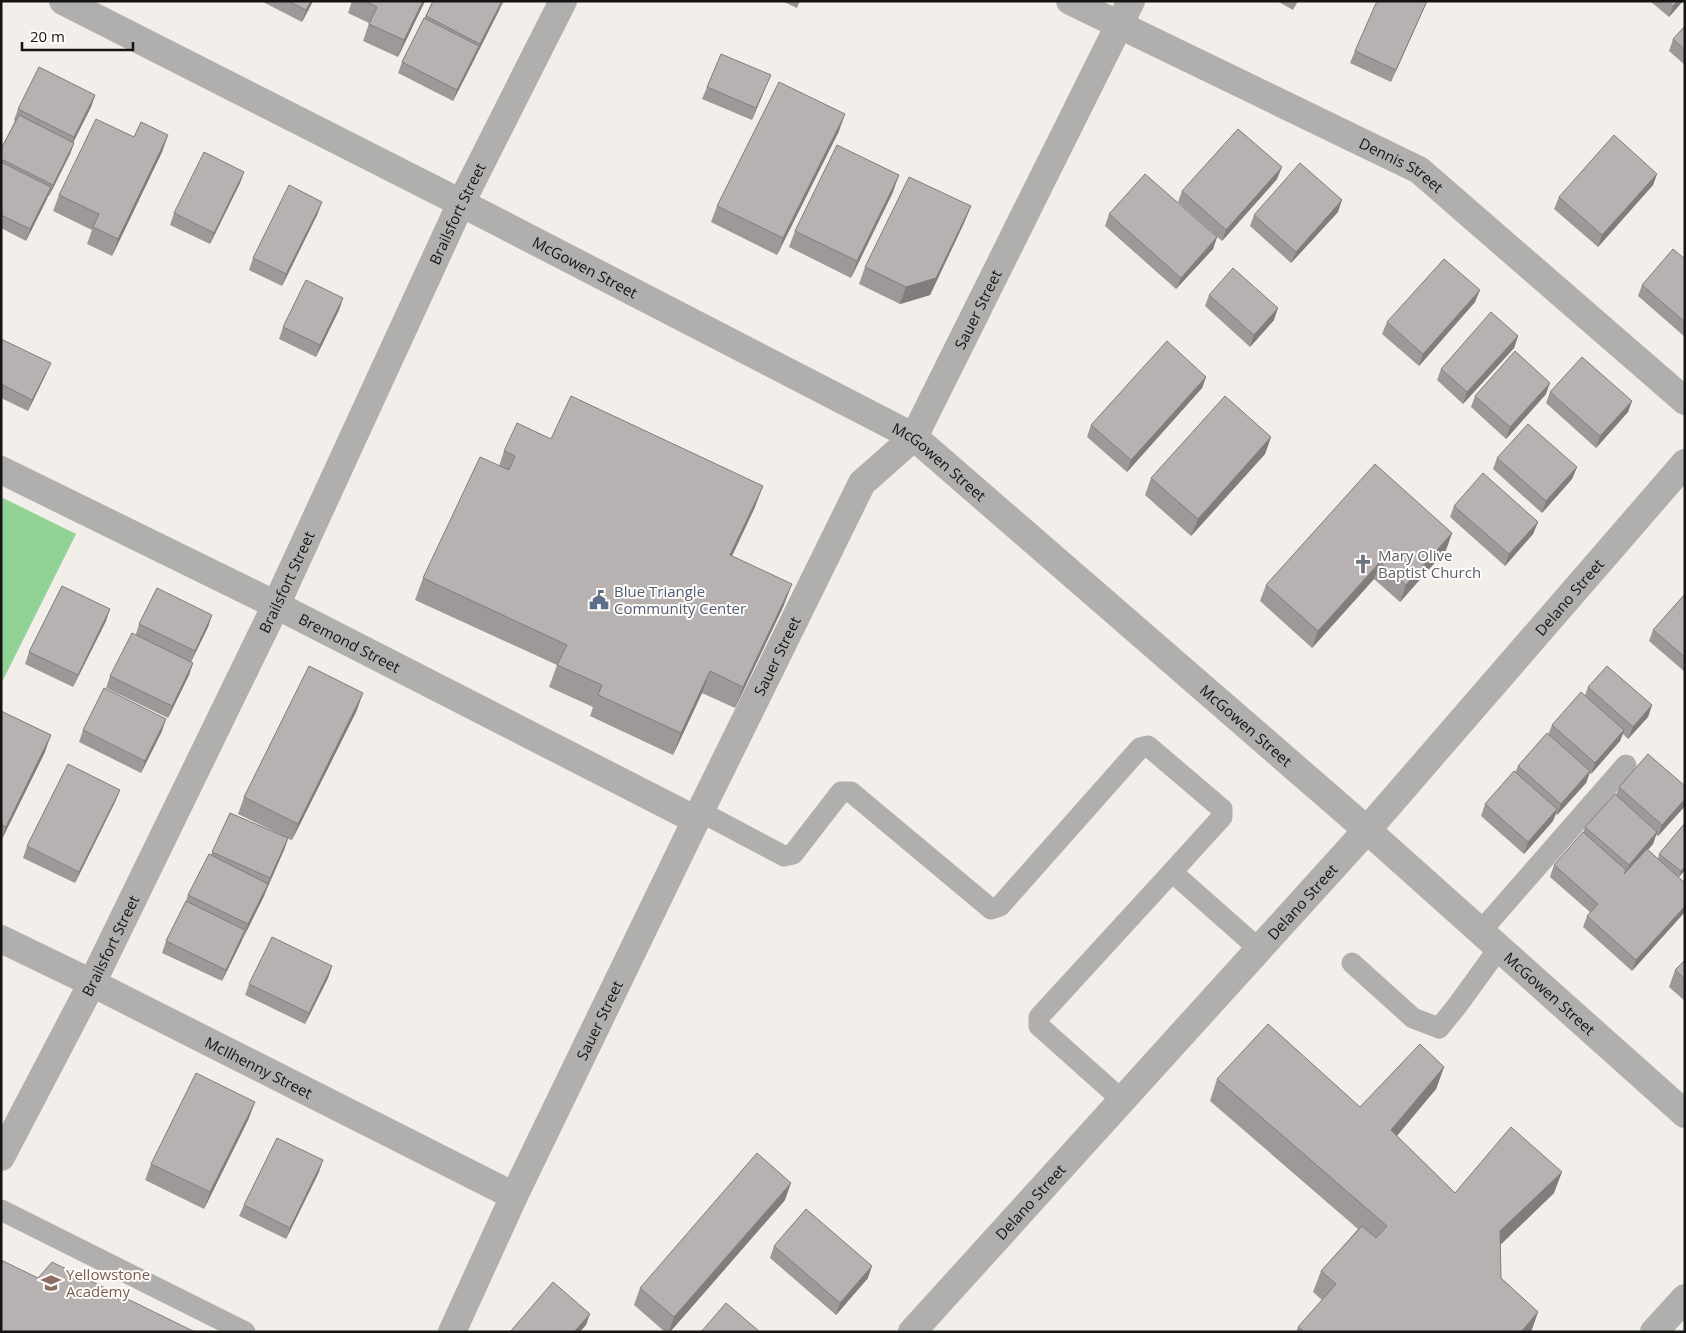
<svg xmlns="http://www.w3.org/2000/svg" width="1686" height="1333" viewBox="0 0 1686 1333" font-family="'Open Sans',sans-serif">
	<rect width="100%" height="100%" fill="#f2eeea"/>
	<path fill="#91d394" d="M1 497 76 534 1 684Z"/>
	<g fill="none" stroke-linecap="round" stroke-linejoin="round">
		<path stroke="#b0afad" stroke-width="21" d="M701 812 784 856 793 854 841 792H851L991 909 1000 906 1140 748 1148 746 1222 809V817L1172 872
			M1481 931 1626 765
			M1352 963 1413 1018 1439 1028 1457 1006 1499 948
			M1122 1100 1039 1026V1017L1172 872 1259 949
			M1 1210 245 1332"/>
		<g stroke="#b0afad" stroke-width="28">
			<path id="s1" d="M1070 1 1419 170 1685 401"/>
			<path id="s2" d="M1 470 276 605 696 820"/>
			<path id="s3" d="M1 939 92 983 514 1196"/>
			<path id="s4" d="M1 1157 92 983 276 605 461 203 563 1"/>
			<path id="s5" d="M912 1332 1367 830 1685 463"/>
			<path d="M1654 1332 1685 1298"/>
		</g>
		<g stroke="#b0afad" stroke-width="28">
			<path id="s6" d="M63 1 461 203 914 437 1367 830 1685 1114"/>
			<path id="s7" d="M452 1332 514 1196 696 820 862 483 914 437 1131 1"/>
		</g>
	</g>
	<path fill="#9d9998" d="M261 1H313L302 22Z
		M352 1H425L398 57 363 41 369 23 348 13Z
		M433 1H504L453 101 398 73 402 62Z
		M782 1H800L797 8Z
		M1277 1H1298L1293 10Z
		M1377 1H1427L1391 82 1350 63 1355 51Z
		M1650 1H1683L1669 17Z
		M1685 26V65L1669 51 1673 39Z
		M771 75 752 120 702 99 707 87Z
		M95 95 91 107 73 142 74 143 70 154 49 196H48L26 241 1 228V149L15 121 14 120 18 109Z
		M839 131 777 255 711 222 717 206Z
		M168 135 162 152 112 256 87 244 92 230 53 211 59 195 134 137Z
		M244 172 240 183 210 244 170 225 174 213Z
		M1657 174 1653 185 1598 247 1554 209 1559 197Z
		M1277 179 1222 241 1178 202 1182 191Z
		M893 192 851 278 789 247 795 231Z
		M971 206 964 223 930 295 900 304 859 284 865 267Z
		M1338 212 1291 263 1250 226 1254 215Z
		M318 213 282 286 249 270 253 258Z
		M1109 214 1217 237 1213 249 1176 289 1105 226Z
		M1685 259V337L1638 296 1642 285Z
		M1209 295 1274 320 1250 347 1205 306Z
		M343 298 339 310 316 357 279 339 283 327Z
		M1475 302 1419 366 1382 334 1387 322Z
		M1518 336 1514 348 1463 404 1437 380 1441 369Z
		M1 339 46 374 28 411 1 398Z
		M1206 377 1202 388 1127 472 1087 437 1091 425Z
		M1550 392 1632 401 1628 412 1596 448 1546 403Z
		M1546 394 1506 439 1471 407 1475 396Z
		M1271 437 1265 454 1191 536 1145 495 1151 478Z
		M551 439 755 507 732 556 784 605 735 708 702 693 673 755 590 716 593 707 549 687 557 665 415 600 423 578 499 466 504 451Z
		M1497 458 1577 467 1572 479 1542 513 1493 469Z
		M1454 506 1538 522 1533 534 1505 566 1450 517Z
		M1452 533 1446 550 1400 602 1374 579 1312 648 1260 601 1266 585Z
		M1685 594V672L1649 641 1653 630Z
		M212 615 208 627 191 662 193 663 189 675 168 718 106 688 110 676 136 634 139 624Z
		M106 621 73 687 25 664 29 652Z
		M1588 687 1652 705 1648 717 1628 739 1623 734 1620 741 1591 774 1590 773 1586 783 1557 815 1556 814 1553 821 1524 854 1481 816 1485 804 1515 773 1518 766 1548 735 1552 725 1585 695Z
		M357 710 292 840 288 839 284 850 264 896 222 981 162 953 166 941 186 901 188 895 211 855 230 813 286 837 238 814 244 797Z
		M1 711 45 752 1 841Z
		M83 730 162 731 141 773 79 742Z
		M1685 786V806L1658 836 1656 835 1653 844 1648 850 1658 859 1659 854 1685 823V870L1679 877 1668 869 1685 883 1632 971 1583 927 1587 916 1590 912 1550 877 1554 865 1583 833 1585 827 1616 795 1619 787Z
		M120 790 115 802 75 883 23 858 27 846Z
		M1685 960V1001L1669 987 1675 970Z
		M332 966 328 978 305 1024 245 995 249 984Z
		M1444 1067 1436 1089 1397 1136 1455 1193H1554L1500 1245 1501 1278 1538 1312 1531 1332H1296L1298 1327 1322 1300 1313 1292 1321 1271 1358 1229 1210 1101 1217 1079 1360 1107Z
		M249 1118 204 1209 145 1180 151 1164Z
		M319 1172 286 1239 239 1216 244 1205Z
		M785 1200 670 1332H665L634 1305 640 1288Z
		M774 1246 868 1278 836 1315 770 1258Z"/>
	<path fill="#807d7c" d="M311 1H313L302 22 306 10Z
		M423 1H425L398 57 404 40Z
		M502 1 498 12 476 56 480 44Z
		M1427 1 1425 6 1391 82 1396 70Z
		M1677 1H1683L1669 17 1673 6Z
		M479 46 475 58 453 101 457 90Z
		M771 75 766 86 752 120 756 108Z
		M95 95 91 107 70 149 74 137Z
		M845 114 839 131 777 255 783 238Z
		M168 135 162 152 112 256 118 239Z
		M74 143 70 154 49 196 53 185Z
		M1282 167 1277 179 1222 241 1226 230Z
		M244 172 240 183 210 244 214 233Z
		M1657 174 1653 185 1598 247 1602 235Z
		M899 175 893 192 851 278 857 261Z
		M51 187 47 199 26 241 30 229Z
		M1342 200 1338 212 1291 263 1296 252Z
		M322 202 318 213 282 286 286 274Z
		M971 206 964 223 930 295 900 304 906 287Z
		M1217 237 1213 249 1176 289 1181 278Z
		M1480 290 1475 302 1419 366 1423 354Z
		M343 298 339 310 316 357 320 345Z
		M1278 308 1274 320 1250 347 1254 335Z
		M1518 336 1514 348 1463 404 1467 392Z
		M51 363 46 374 28 411 32 400Z
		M1206 377 1202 388 1127 472 1131 460Z
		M1550 383 1546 394 1506 439 1510 427Z
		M1632 401 1628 412 1596 448 1600 436Z
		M1271 437 1265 454 1191 536 1198 519Z
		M1577 467 1572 479 1542 513 1546 501Z
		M763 486 755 507 722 577 730 555Z
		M1538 522 1533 534 1505 566 1509 554Z
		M1452 533 1446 550 1400 602 1406 585Z
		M1380 562 1374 579 1312 648 1318 631Z
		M792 584 784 605 735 708 743 687Z
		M110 609 106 621 73 687 78 675Z
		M212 615 208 627 191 662 195 651Z
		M193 663 189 675 168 718 172 706Z
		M710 671 702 693 673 755 681 733Z
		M363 693 357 710 292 840 298 824Z
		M1652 705 1648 717 1628 739 1633 727Z
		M166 719 162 731 141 773 145 761Z
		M1624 730 1620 741 1591 774 1595 763Z
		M51 735 45 752 1 841 6 827Z
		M1590 771 1586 783 1557 815 1561 804Z
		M120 790 115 802 75 883 79 872Z
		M1685 799V806L1658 836 1662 825Z
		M1557 809 1553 821 1524 854 1528 842Z
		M1657 832 1653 844 1624 876 1629 865Z
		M288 838 284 850 266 890 270 878Z
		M1685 867V870L1679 877 1681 871Z
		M268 884 264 896 244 936 248 924Z
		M1685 906V912L1632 971 1636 960Z
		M245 930 241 942 222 981 226 970Z
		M332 966 328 978 305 1024 309 1013Z
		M1444 1067 1436 1089 1383 1152 1391 1130Z
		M255 1102 249 1118 204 1209 210 1192Z
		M323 1160 319 1172 286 1239 290 1228Z
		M1562 1172 1554 1193 1492 1253 1500 1231Z
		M791 1183 785 1200 670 1332H669L674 1317Z
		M872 1266 868 1278 836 1315 840 1303Z
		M1538 1312 1531 1332H1521Z
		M590 1314 586 1325 580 1332H574Z"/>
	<path fill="#b7b2b1" stroke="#807d7c" d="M288 1H311L306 10Z
		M365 1H423L404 40 369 24 377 7Z
		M433 1H502L480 44 426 16Z
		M1377 1H1427L1396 70 1355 51Z
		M1668 1H1677L1673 6Z
		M424 18 479 46 457 90 402 62Z
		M1685 26V50L1673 39Z
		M721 54 771 75 756 108 707 87Z
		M39 67 95 95 74 137 18 109Z
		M779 82 845 114 783 238 717 206Z
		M19 115 74 143 53 185 1 159V149Z
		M96 119 134 137 141 122 168 135 118 239 93 227 99 214 59 195Z
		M1238 129 1282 167 1226 230 1182 191Z
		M1614 135 1657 174 1602 235 1559 197Z
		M837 145 899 175 857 261 795 231Z
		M204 152 244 172 214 233 174 213Z
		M1 162 51 187 30 229 1 215Z
		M1300 163 1342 200 1296 252 1254 215Z
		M1145 174 1217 237 1181 278 1109 214Z
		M909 177 971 206 936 278 906 287 865 267Z
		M289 185 322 202 286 274 253 258Z
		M1673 249 1685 259V322L1642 285Z
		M1444 259 1480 290 1423 354 1387 322Z
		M1233 268 1278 308 1254 335 1209 295Z
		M306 280 343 298 320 345 283 327Z
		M1491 312 1518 336 1467 392 1441 369Z
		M1 339 51 363 32 400 1 384Z
		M1167 341 1206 377 1131 460 1091 425Z
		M1515 351 1550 383 1510 427 1475 396Z
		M1582 357 1632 401 1600 436 1550 392Z
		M571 396 763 486 730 555 792 584 743 687 710 671 681 733 598 695 602 685 557 665 567 645 423 578 480 457 509 470 515 456 504 451 517 423 551 439Z
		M1225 396 1271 437 1198 519 1151 478Z
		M1528 424 1577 467 1546 501 1497 458Z
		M1375 464 1452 533 1406 585 1380 562 1318 631 1266 585Z
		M1483 473 1538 522 1509 554 1454 506Z
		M62 586 110 609 78 675 29 652Z
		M157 588 212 615 195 651 139 624Z
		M1685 594V657L1653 630Z
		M132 633 193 663 172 706 110 676Z
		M309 666 363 693 298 824 244 797Z
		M1607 666 1652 705 1633 727 1588 687Z
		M104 688 166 719 145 761 83 730Z
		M1581 692 1624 730 1595 763 1552 725Z
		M1 711 51 735 6 827 1 825Z
		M1547 733 1590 771 1561 804 1518 766Z
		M1648 754 1685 786V799L1662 825 1619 787Z
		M68 764 120 790 79 872 27 846Z
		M1514 771 1557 809 1528 842 1485 804Z
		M1615 794 1657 832 1629 865 1585 827Z
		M230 813 288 838 270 878 212 852Z
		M1685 823V867L1681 871 1659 854Z
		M1583 832 1626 870 1624 874 1647 849 1685 883V906L1636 960 1587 916 1598 904 1554 865Z
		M209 854 268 884 248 924 188 895Z
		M186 901 245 930 226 970 166 941Z
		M272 937 332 966 309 1013 249 984Z
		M1685 960V979L1675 970Z
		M1268 1024 1360 1107 1420 1044 1444 1067 1391 1130 1455 1193 1511 1127 1562 1172 1500 1231 1501 1278 1538 1312 1521 1332H1304L1298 1327 1336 1284 1321 1271 1362 1226 1376 1238 1387 1226 1217 1079Z
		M196 1073 255 1102 210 1192 151 1164Z
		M277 1138 323 1160 290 1228 244 1205Z
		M757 1153 791 1183 674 1317 640 1288Z
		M806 1209 872 1266 840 1303 774 1246Z
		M1 1260 38 1278 52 1262 195 1332H1Z
		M553 1282 590 1314 574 1332H510Z
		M726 1303 760 1332H701Z"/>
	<defs>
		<symbol id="church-bare" viewBox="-9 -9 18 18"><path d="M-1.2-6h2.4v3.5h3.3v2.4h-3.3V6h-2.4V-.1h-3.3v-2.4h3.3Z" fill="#6b7280" stroke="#fffbf9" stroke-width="2.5" paint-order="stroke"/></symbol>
		<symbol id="civic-bare" viewBox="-9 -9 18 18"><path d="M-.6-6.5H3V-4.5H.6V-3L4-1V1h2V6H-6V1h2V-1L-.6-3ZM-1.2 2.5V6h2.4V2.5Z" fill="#5c6f8a" stroke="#fffbf9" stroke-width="2.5" paint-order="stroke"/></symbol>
		<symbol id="school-bare" viewBox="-9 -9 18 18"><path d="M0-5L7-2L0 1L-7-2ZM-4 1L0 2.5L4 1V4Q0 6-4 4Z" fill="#8d6e63" stroke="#fffbf9" stroke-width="2.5" paint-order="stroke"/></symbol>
	</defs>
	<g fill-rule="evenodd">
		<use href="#church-bare" x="1349" y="550" width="28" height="28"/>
		<use href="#civic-bare" x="585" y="586" width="28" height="28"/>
		<use href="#school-bare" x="37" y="1269" width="28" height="28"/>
	</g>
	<g text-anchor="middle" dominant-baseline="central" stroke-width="4" stroke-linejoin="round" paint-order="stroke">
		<g font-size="15" fill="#151412" stroke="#fffbf9">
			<text stroke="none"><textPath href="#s1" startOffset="370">Dennis Street</textPath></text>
			<text stroke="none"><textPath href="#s4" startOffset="1048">Brailsfort Street</textPath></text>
			<text stroke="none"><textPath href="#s6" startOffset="586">McGowen Street</textPath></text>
			<text stroke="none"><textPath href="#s7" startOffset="1155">Sauer Street</textPath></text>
			<text stroke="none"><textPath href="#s6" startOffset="991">McGowen Street</textPath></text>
			<text stroke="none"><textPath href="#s4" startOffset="642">Brailsfort Street</textPath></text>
			<text stroke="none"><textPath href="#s5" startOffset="986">Delano Street</textPath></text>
			<text stroke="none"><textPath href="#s2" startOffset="389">Bremond Street</textPath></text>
			<text stroke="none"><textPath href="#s7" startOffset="750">Sauer Street</textPath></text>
			<text stroke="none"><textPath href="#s6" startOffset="1396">McGowen Street</textPath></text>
			<text stroke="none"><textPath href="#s5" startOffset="581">Delano Street</textPath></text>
			<text stroke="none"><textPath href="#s4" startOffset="238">Brailsfort Street</textPath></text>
			<text stroke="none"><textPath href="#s6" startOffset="1801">McGowen Street</textPath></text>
			<text stroke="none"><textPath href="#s7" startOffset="345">Sauer Street</textPath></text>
			<text stroke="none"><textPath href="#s3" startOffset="288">McIlhenny Street</textPath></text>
			<text stroke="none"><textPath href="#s5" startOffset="176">Delano Street</textPath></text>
		</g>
		<g font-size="15" fill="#5b616d" stroke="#fffbf9" text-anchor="start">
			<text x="1378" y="555">Mary Olive<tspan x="1378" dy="17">Baptist Church</tspan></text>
		</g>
		<g font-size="15" fill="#4e5e75" stroke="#fffbf9" text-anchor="start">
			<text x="614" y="591">Blue Triangle<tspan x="614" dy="17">Community Center</tspan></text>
		</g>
		<g font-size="15" fill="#785e54" stroke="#fffbf9" text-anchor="start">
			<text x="66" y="1274">Yellowstone<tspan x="66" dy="17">Academy</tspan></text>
		</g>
	</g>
	<rect width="1686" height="1333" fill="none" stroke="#151412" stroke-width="5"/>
	<path d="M22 42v8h111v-8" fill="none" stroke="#151412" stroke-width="2.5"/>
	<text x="30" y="42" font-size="15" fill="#151412" stroke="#fffbf9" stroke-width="4" paint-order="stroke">20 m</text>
</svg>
